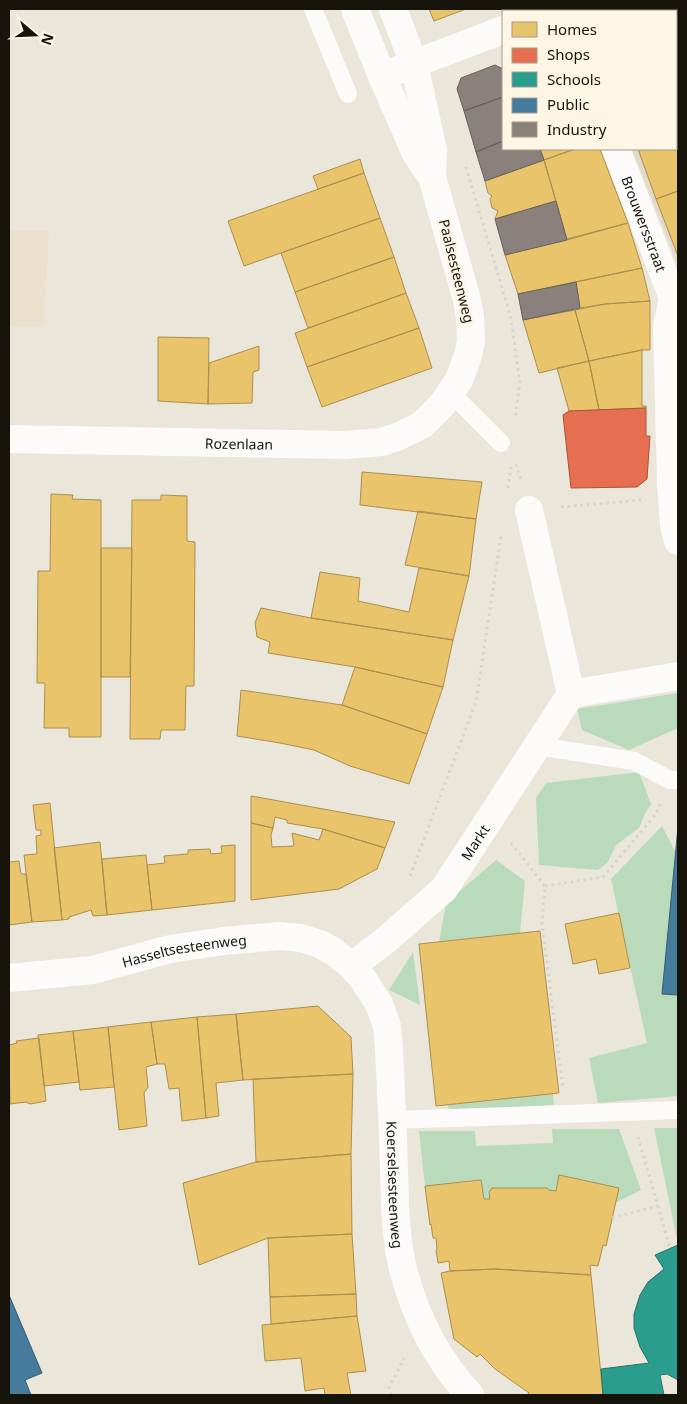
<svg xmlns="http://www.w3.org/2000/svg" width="687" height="1404" viewBox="0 0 687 1404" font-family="'Noto Sans',sans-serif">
	<rect width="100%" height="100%" fill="#ebe6da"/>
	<path fill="#eae0cb" d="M9 220V231H49L44 327H9Z"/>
	<path fill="#e1dac9" d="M577 9H678V265L632 149H676V11H578Z"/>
	<path fill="#badabc" d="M678 693V728L629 750 582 730 577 709Z
		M639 772 651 804 645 813 639 828 616 845 608 862 598 870 539 865 536 798 546 783Z
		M662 826 676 853 662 994 678 995V1096L598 1103 589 1058 647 1043 611 879Z
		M496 860 525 881 520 933 439 942 446 903Z
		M413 952 420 1005 389 990Z
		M553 1093 554 1105 449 1112 448 1105Z
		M654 1128H678V1244Z
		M552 1129H619L641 1190 615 1203 549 1190 547 1188H492L489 1192 490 1199H484L481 1180 425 1186 419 1131H475L476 1146 553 1143Z"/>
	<path fill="#e9c46a" stroke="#aa8f4e" d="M429 9H466L434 21Z
		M678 20V117L676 118V21Z
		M678 117V191L656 199 638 149H676V118Z
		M540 149H575L544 160Z
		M575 149H600L628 223 567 240 544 160Z
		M360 159 364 173 318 189 313 176Z
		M544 160 556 201 495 219 498 211 492 208 490 199 492 196 488 193 485 181Z
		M364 173 380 218 244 266 228 221Z
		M678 191V256L656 199Z
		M380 218 394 257 295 292 281 253Z
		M628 223 642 268 518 294 505 255Z
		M394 257 406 293 308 328 295 292Z
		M642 268 650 301 605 304 580 308 576 282Z
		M406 293 419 328 307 367 295 333Z
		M650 301V350H642L589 361 575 310 605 304Z
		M575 310 589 361 539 373 523 320Z
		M419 328 432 368 322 407 307 367Z
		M158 337 209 338 208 404 158 401Z
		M259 346V370L253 372 252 403 208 404 209 363Z
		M642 350V406H646V408L599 410 589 361Z
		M589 361 599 410 569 411 557 368Z
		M362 472 482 482 476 519 360 505Z
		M51 494 73 495 72 499 101 500V737H69V728H44L45 683H37L38 571H50Z
		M161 495 187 496V541L195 542 194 686H186L185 730H161L160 739H130L132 500H161Z
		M418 511 476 519 469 576 405 565Z
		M101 548H132L130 677H101Z
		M419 568 469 576 453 640 311 618 320 572 360 578 358 601 409 612Z
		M261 608 311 618 453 640 443 687 355 667 268 653 270 642 257 637 255 623Z
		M355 667 443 687 427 734 342 705Z
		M241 690 342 705 427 734 409 784 350 766 314 750 280 743 237 736Z
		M251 796 257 797 395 822 385 848 323 829 287 823V820L275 817 273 828 251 823Z
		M50 803 62 920 32 922 24 855 37 854 36 836 41 835V830H36L33 805Z
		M251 823 273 828 271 835 272 847 294 846 292 833 319 840 323 829 385 848 377 869 339 889 251 900Z
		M100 842 107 915 93 916 91 910 69 917V919L62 920 54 848Z
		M235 845V901L152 910 147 865 165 863 164 856 188 854V850L210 849 211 854 222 853 221 846Z
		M146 855 152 910 107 915 102 859Z
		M19 861 21 874H26L32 922 9 925V862Z
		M619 913 630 968 599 974 596 959 573 964 565 924Z
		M540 931 559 1093 436 1106 419 944Z
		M318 1006 351 1037 353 1074 243 1080 236 1014Z
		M236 1014 243 1080 216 1083 219 1116 206 1118 197 1017Z
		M197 1017 206 1118 182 1121 179 1088 169 1089 165 1064H157L151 1022Z
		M151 1022 157 1064 146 1067 148 1087 144 1093 147 1126 119 1130 108 1027Z
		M108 1027 114 1087 80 1090 73 1031Z
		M73 1031 79 1082 44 1086 38 1035Z
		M39 1038 46 1101 30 1104 26 1102 10 1104 9 1045 17 1043 16 1041Z
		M353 1074 351 1154 256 1162 253 1079Z
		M351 1154 352 1234 268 1238 199 1265 183 1183 256 1162Z
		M559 1175 619 1188 606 1246 603 1245 598 1266 590 1265 591 1275 496 1269 450 1271 449 1261 438 1263 436 1250 437 1249 436 1238H433L431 1224 430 1225 425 1186 481 1180 484 1199H490L489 1192 492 1188H547L549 1190 556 1191Z
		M352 1234 356 1294 270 1297 268 1238Z
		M496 1269 591 1275 603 1395H527L529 1393 495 1369 480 1354 477 1357 454 1339 441 1273 450 1271Z
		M356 1294 357 1316 271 1324 270 1297Z
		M357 1316 366 1371 347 1373 351 1395H325L324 1388 305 1391 301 1358 265 1361 262 1325Z"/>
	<path fill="#e76f51" stroke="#a8533c" d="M646 408V436H650L647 479 637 487 571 488 563 415 569 411Z"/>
	<path fill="#2a9d8f" stroke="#247467" d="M678 1245V1380L667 1374 660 1375 664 1395H603L601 1369 649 1363 640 1347 634 1328V1314L640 1295 648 1282 664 1269 655 1255Z"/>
	<path fill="#457b9d" stroke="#375c71" d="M678 827V995L662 994Z
		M9 1295 42 1373 25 1380 31 1395H9Z"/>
	<path fill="#8a817c" stroke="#67605a" d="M495 65 503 69V97L464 111 457 89 461 78Z
		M503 97V141L476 152 464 111Z
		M503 141V149H540L544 160 485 181 476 152Z
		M556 201 567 240 505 255 495 219Z
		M576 282 580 308 523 320 518 294Z"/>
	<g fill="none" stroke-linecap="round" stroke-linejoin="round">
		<path stroke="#d6d4d1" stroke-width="3" stroke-dasharray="2.5 4" stroke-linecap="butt" d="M466 167 511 318 520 383 515 418
			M516 464 521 480
			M508 488 511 467
			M561 507 642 500
			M511 843 545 886 542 924 563 1089
			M410 876 476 702 501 536
			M545 886 603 877 656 814 660 804
			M638 1137 670 1248
			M612 1218 658 1206
			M391 1395 389 1388 404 1358"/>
		<path stroke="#fcfbf9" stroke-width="18" d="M313 9 348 94
			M451 393 501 443
			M537 746 634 761 670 780H678
			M393 1120 678 1110"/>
		<g stroke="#fcfbf9" stroke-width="28">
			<path d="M553 9 554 11"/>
			<path d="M382 76 503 30"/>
			<path id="s1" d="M616 149 673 298"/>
			<path d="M673 298 667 327 671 483 674 525 678 541"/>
			<path d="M571 694 678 676"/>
			<path id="s2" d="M352 966 386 940 444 889 571 694 529 510"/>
			<path id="s3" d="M9 978 93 970 170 949 224 941 279 936 301 938 320 944 334 952 352 966 363 979 379 1004 387 1026 389 1049C391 1090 393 1130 394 1171 395 1203 395 1237 403 1269 415 1315 437 1360 470 1395"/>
		</g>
		<g stroke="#fcfbf9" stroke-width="28">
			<path d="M393 9 414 64 433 150 432 177"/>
			<path id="s4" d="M9 439 345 445 382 442 397 437 422 425 442 405 459 380 468 355 471 341 470 317 467 300 432 177 416 154 382 76 355 9"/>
		</g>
	</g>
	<g text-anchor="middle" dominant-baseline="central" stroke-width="5" stroke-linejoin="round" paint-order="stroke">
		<g font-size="14" fill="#16130b" stroke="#fef6e4">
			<text stroke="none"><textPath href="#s1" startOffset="80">Brouwersstraat</textPath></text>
			<text transform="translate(457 271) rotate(76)">Paalsesteenweg</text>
			<text stroke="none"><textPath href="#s4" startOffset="230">Rozenlaan</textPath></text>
			<text stroke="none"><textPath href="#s2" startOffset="176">Markt</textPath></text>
			<text stroke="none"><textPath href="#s3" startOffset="178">Hasseltsesteenweg</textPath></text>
			<text stroke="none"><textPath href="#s3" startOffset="584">Koerselsesteenweg</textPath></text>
		</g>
	</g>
	<rect width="687" height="1404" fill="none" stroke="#16130b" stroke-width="20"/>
	<rect x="502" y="10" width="175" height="140" fill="#fef6e4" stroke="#a19b8d"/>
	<rect x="512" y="22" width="25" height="15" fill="#e9c46a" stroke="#a19b8d"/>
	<text x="547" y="35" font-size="15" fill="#16130b">Homes</text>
	<rect x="512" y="48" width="25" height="15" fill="#e76f51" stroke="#a19b8d"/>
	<text x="547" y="60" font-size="15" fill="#16130b">Shops</text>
	<rect x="512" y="72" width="25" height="15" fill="#2a9d8f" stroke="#a19b8d"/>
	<text x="547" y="85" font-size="15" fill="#16130b">Schools</text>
	<rect x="512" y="98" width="25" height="15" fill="#457b9d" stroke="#a19b8d"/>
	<text x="547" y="110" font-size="15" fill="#16130b">Public</text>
	<rect x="512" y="122" width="25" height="15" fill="#8a817c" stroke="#a19b8d"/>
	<text x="547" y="135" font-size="15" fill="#16130b">Industry</text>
	<g transform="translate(35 35) rotate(109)" stroke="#fef6e4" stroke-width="4" paint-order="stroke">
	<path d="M0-4L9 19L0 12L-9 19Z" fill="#16130b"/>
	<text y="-8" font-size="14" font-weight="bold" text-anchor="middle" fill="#16130b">N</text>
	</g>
</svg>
